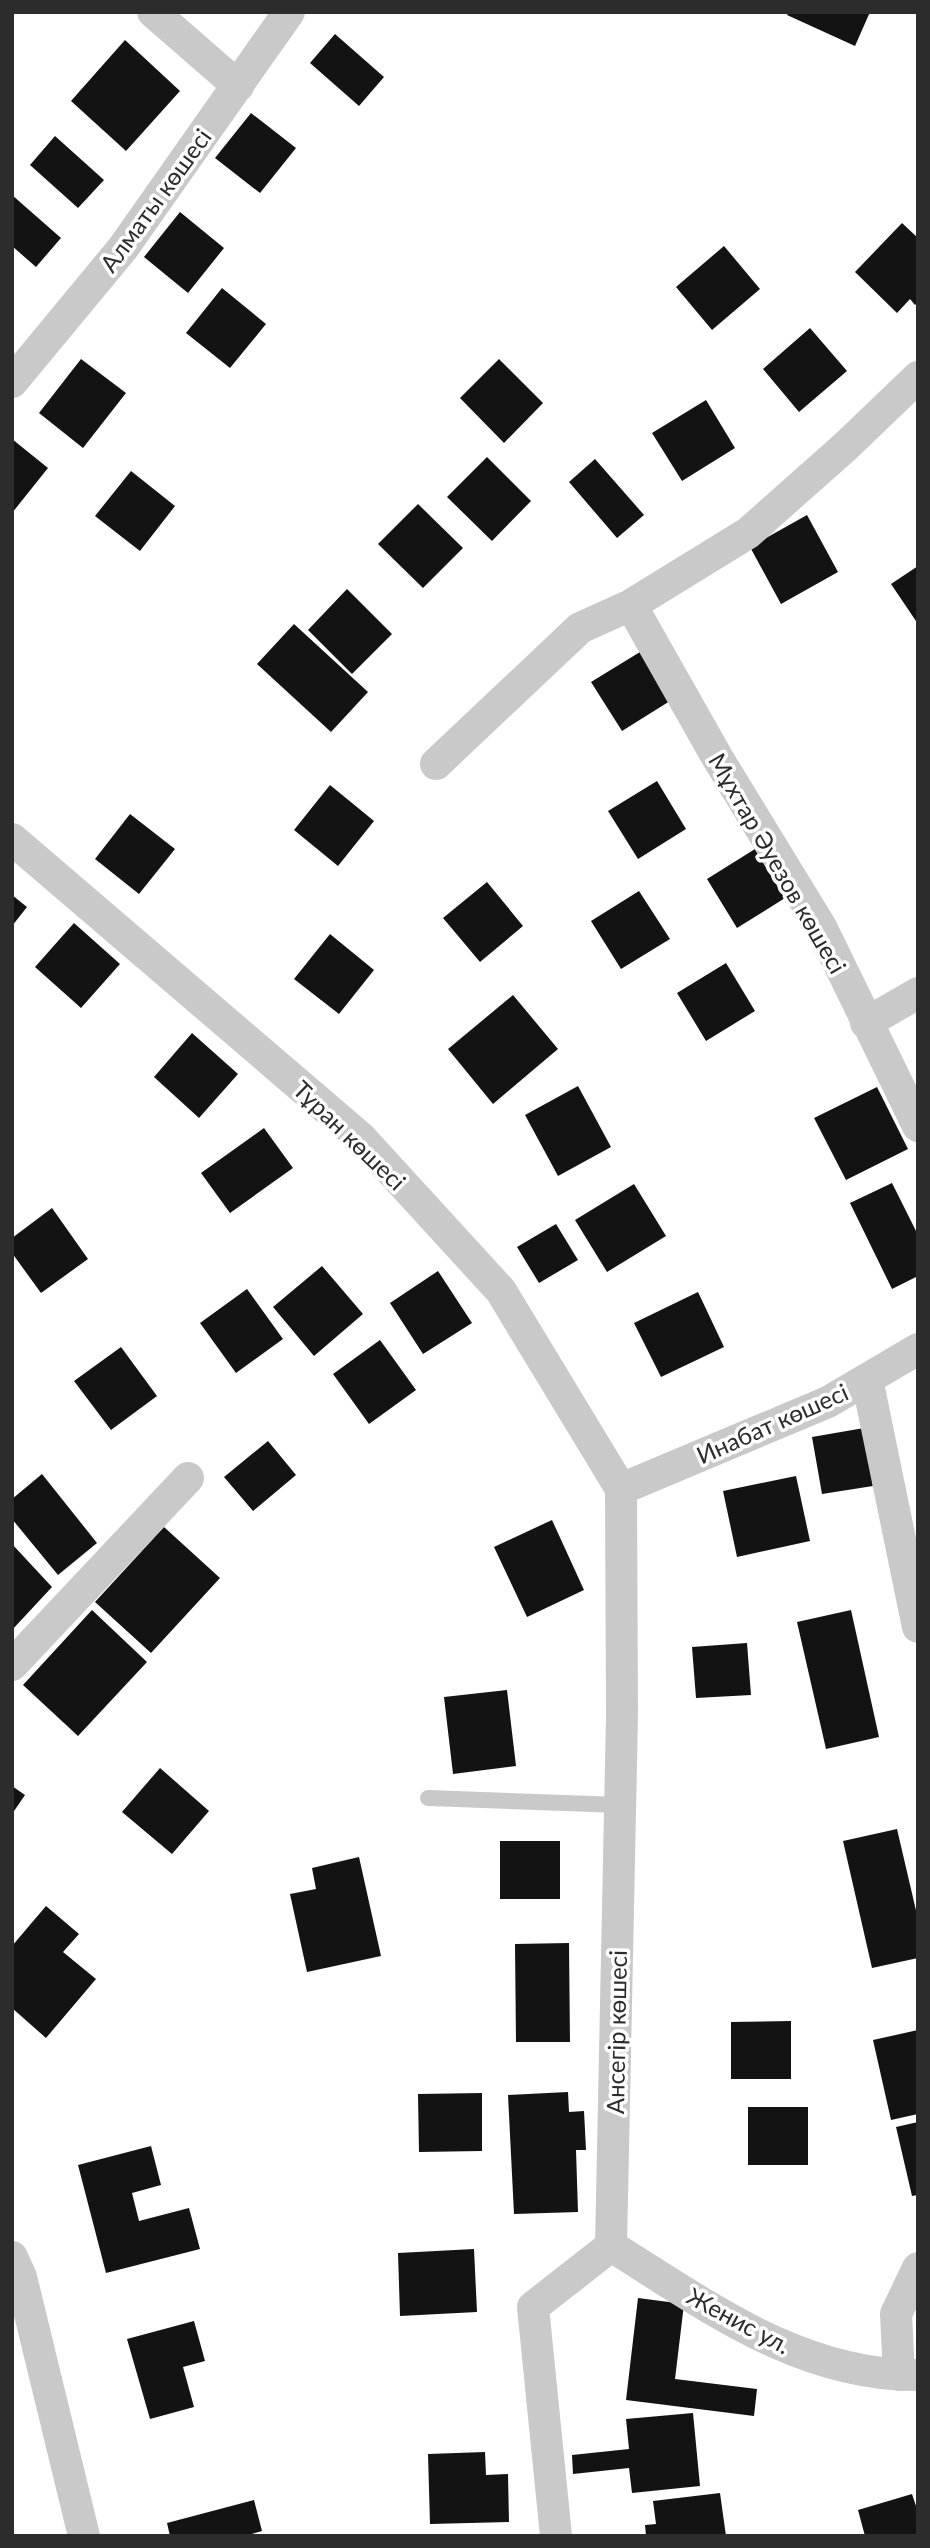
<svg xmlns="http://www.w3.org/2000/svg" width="930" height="2548" viewBox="0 0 930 2548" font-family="Lato,sans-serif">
	<rect width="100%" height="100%" fill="#fff"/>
	<path fill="#131313" d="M789 12H870L855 46 787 15Z
		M335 34 384 77 359 106 310 63Z
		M125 40 180 91 126 151 71 101Z
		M251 113 296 148 260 193 215 158Z
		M55 136 104 180 78 208 30 165Z
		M12 195 61 238 36 267 12 246Z
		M180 212 224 248 188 293 144 257Z
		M902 223 918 238V302L915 305 910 299 897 313 855 272Z
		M724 246 760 289 712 330 676 287Z
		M222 288 266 324 230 368 186 333Z
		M810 328 847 371 799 412 763 369Z
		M81 359 126 393 83 448 39 413Z
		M499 359 543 403 504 443 460 398Z
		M706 400 735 448 682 481 652 433Z
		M12 439 48 468 12 513Z
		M487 457 531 501 492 541 447 497Z
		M595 459 644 515 617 538 569 482Z
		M131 471 175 506 140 551 95 516Z
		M418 504 463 548 423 588 378 544Z
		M807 515 838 572 781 604 750 547Z
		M918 566V624L891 584Z
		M347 589 392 634 352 674 308 630Z
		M294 624 368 692 331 732 257 664Z
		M640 652 670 701 622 731 591 682Z
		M657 781 686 829 638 859 608 811Z
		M330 785 374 821 338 866 294 830Z
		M130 814 175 849 139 894 95 859Z
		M755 849 785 898 737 928 707 879Z
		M487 882 523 926 480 962 443 918Z
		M639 891 670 939 621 969 591 921Z
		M12 895 27 907 12 926Z
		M74 923 120 964 81 1008 35 967Z
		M330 934 374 970 339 1014 294 979Z
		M726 963 755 1011 706 1041 677 993Z
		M513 995 558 1049 493 1104 448 1049Z
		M192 1033 238 1074 199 1118 154 1077Z
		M578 1086 611 1147 558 1176 525 1115Z
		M877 1087 908 1149 846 1180 814 1118Z
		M264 1128 293 1168 230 1213 201 1173Z
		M892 1183 918 1235V1276L892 1289 850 1203Z
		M634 1184 666 1236 607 1272 575 1220Z
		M52 1208 88 1259 41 1293 12 1253V1238Z
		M556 1224 578 1260 539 1283 517 1247Z
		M322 1266 363 1314 314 1356 273 1307Z
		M438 1271 472 1323 423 1354 390 1303Z
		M247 1289 283 1339 236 1373 200 1323Z
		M698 1292 724 1347 661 1377 634 1323Z
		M380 1340 416 1390 369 1424 333 1374Z
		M121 1347 157 1396 111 1430 74 1381Z
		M864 1428 873 1486 822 1494 812 1437Z
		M268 1441 296 1475 253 1511 224 1477Z
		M42 1474 97 1543 58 1575 12 1519V1499Z
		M796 1476 810 1541 737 1557 723 1491Z
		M552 1520 584 1590 527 1617 494 1547Z
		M164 1527 220 1578 151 1653 95 1602Z
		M12 1544 52 1587 12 1630Z
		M92 1610 147 1662 78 1736 23 1685Z
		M851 1610 879 1737 826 1749 797 1622Z
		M747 1643 751 1695 696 1698 692 1647Z
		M507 1690 516 1766 453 1774 444 1697Z
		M160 1768 209 1811 172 1854 122 1812Z
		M12 1786 25 1795 12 1814Z
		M897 1829 918 1919V1958L872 1968 843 1841Z
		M500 1841H560V1899H500Z
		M359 1857 381 1956 307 1972 290 1894 316 1889 312 1868Z
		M46 1906 79 1934 63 1952 96 1979 46 2038 12 2008V1946Z
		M569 1943 570 2042H516L515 1944Z
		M791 2021V2079H731V2022Z
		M918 2030V2114L891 2120 873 2040Z
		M568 2092 569 2112 584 2111 586 2150H576L578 2212 514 2214 508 2095Z
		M482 2093V2151L419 2152 418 2094Z
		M748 2107H808V2165H748Z
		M918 2122V2195L912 2196 896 2127Z
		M151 2146 161 2185 132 2193 139 2221 189 2208 200 2249 106 2273 78 2165Z
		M474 2249 477 2312 400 2316 398 2253Z
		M638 2298 684 2304 675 2379 757 2389 754 2416 626 2400Z
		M194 2321 205 2361 183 2367 194 2407 150 2419 127 2339Z
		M693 2413 700 2486 632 2493 629 2468 573 2474 572 2455 629 2449 626 2419Z
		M485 2452 486 2475 508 2474 509 2522 430 2524 428 2454Z
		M720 2493 726 2536H646L645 2525 656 2524 653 2501Z
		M912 2494 918 2512V2536H865L858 2510Z
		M254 2500 262 2531 245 2536H170L167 2523Z"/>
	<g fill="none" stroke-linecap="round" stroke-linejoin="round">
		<path stroke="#c9c9c9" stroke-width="16" d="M428 1798 620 1805"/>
		<path stroke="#c9c9c9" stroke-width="32" d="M153 12 238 86
			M12 382 123 248 289 12
			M631 605 717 757 821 927 918 1126
			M436 764 580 628 631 605 748 533 845 447 918 377
			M12 839 361 1138 501 1291 621 1489
			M866 1023 918 993
			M867 1379 918 1627
			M621 1489 828 1402 918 1349
			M12 1665 188 1478
			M611 2246 622 1715 621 1489
			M611 2246C706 2305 800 2376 918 2375
			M12 2257 21 2277 84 2536
			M899 2375 896 2314 918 2268
			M556 2536 533 2307 611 2246"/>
	</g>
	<g text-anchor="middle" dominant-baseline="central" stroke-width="7" stroke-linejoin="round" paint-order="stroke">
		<g font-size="24" fill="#2c2c2c" stroke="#fff">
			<text transform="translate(155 200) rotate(-54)">Алматы көшесі</text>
			<text transform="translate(778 863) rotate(60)">Мұхтар Әуезов көшесі</text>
			<text transform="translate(350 1135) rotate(44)">Тұран көшесі</text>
			<text transform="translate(772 1423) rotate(-24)">Инабат көшесі</text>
			<text transform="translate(616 2032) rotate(-89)">Ансегір көшесі</text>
			<text transform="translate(739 2320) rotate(28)">Женис ул.</text>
		</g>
	</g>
	<rect width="930" height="2548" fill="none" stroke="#2c2c2c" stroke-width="28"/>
</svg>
